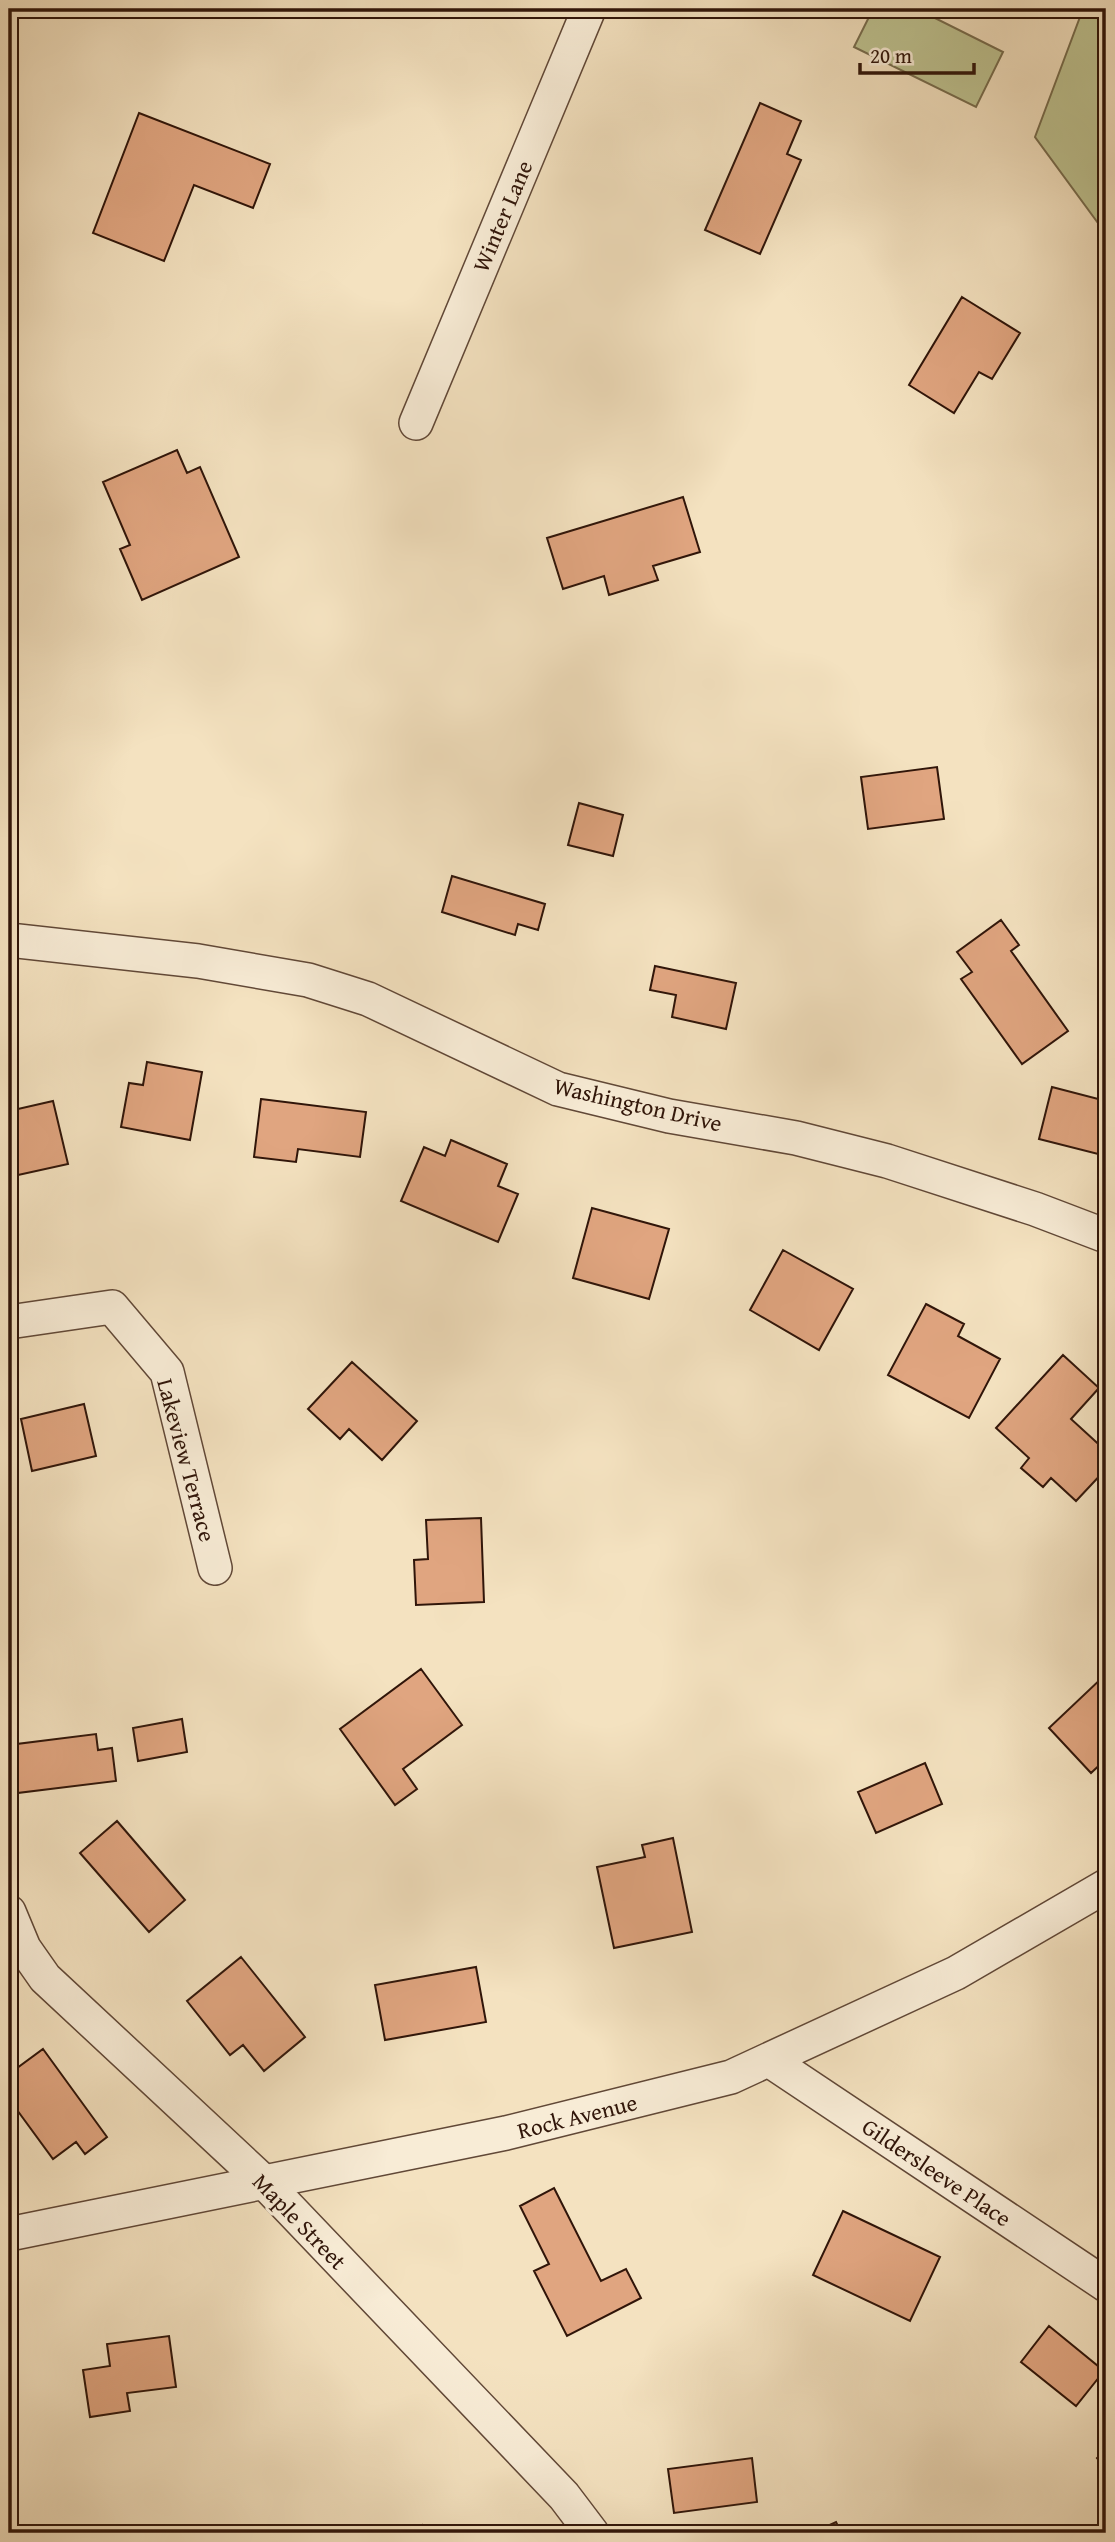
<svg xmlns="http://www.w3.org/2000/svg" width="1115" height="2542" viewBox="0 0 1115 2542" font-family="'Gentium Book Plus',serif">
	<rect width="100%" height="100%" fill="#f4e2c0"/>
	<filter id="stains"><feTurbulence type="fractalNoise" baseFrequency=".00286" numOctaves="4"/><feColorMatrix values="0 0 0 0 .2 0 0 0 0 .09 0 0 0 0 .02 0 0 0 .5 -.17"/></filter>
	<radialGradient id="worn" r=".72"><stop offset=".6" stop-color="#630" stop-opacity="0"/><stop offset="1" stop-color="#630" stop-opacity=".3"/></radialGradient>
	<path fill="#bec391" stroke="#776c4d" stroke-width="2" d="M873 9H917L1003 52 976 107 854 47Z
		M1083 9H1106V234L1035 137Z"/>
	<path fill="#e0a580" stroke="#301509" stroke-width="2" d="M760 103 801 121 787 154 801 160 760 254 705 230Z
		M139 113 270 164 253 208 194 185 164 261 93 233Z
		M962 297 1020 333 992 379 979 372 954 413 909 385Z
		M177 450 187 473 200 467 239 557 142 600 120 549 130 545 103 482Z
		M683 497 700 552 653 566 658 580 609 595 604 576 563 589 547 538Z
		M937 767 944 819 868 829 861 777Z
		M579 803 623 815 613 856 568 845Z
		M452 876 545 904 538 930 518 924 515 935 442 912Z
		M1001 920 1019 945 1011 951 1068 1031 1022 1064 961 979 972 972 957 952Z
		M655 966 736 983 726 1029 672 1017 676 995 650 990Z
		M147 1062 202 1072 190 1140 121 1127 129 1083 143 1085Z
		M1052 1087 1106 1101V1156L1039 1139Z
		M261 1099 366 1112 360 1157 298 1149 296 1162 254 1157Z
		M53 1101 68 1164 9 1177V1111Z
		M451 1140 507 1164 498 1186 518 1194 498 1242 401 1201 424 1147 445 1156Z
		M592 1208 669 1229 649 1299 573 1278Z
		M783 1250 853 1289 819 1350 750 1310Z
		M926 1304 964 1324 958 1336 1000 1359 969 1418 888 1375Z
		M1063 1355 1099 1388 1071 1419 1106 1451V1469L1076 1501 1051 1478 1043 1487 1021 1468 1029 1458 996 1428Z
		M352 1362 417 1421 382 1460 349 1429 340 1439 308 1409Z
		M84 1404 96 1456 32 1471 21 1419Z
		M481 1518 484 1602 416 1605 414 1560 428 1559 426 1520Z
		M421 1669 462 1725 403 1769 417 1789 395 1805 340 1729Z
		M1106 1674V1759L1091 1773 1049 1728Z
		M182 1719 187 1752 138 1761 133 1728Z
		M96 1734 98 1750 112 1748 116 1781 9 1794V1745Z
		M925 1763 942 1804 876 1833 858 1792Z
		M117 1821 185 1900 149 1932 80 1853Z
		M673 1838 692 1932 614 1948 597 1867 645 1857 642 1845Z
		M241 1957 305 2037 264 2071 243 2045 230 2055 187 2001Z
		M476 1967 486 2022 385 2040 375 1985Z
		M43 2049 107 2137 85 2154 76 2142 53 2159 9 2099V2074Z
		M554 2188 601 2281 626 2269 641 2298 567 2336 534 2271 549 2264 520 2206Z
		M843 2211 940 2257 910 2321 813 2275Z
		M1049 2326 1104 2371 1076 2406 1021 2362Z
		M169 2336 176 2387 127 2393 130 2411 90 2417 83 2370 110 2366 107 2344Z
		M1106 2450V2469L1097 2458Z
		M752 2458 757 2502 674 2513 668 2469Z
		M836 2522 841 2533H812Z
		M422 2525 424 2533H379Z"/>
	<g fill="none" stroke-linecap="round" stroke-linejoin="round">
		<defs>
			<path id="street" d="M416 423 589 9
				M9 940 198 961 308 980 368 999 558 1089 669 1116 796 1138 887 1161 1035 1209 1106 1236
				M9 1322 112 1307 167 1372 215 1568
				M9 1912 24 1948 45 1978 265 2183 564 2496 592 2533
				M769 2060 1106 2285
				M9 2234 506 2133 731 2077 956 1973 1106 1886"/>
		</defs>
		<use href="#street" stroke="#614837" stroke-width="36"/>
		<use href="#street" stroke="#f8ecd6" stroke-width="33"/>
	</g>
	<g text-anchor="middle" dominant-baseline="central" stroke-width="6" stroke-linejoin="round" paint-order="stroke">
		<g font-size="23" fill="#301509" stroke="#f8ecd6">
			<text transform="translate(502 216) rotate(-67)">Winter Lane</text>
			<text transform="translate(638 1104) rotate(13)">Washington Drive</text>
			<text transform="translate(187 1460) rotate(75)">Lakeview Terrace</text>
			<text transform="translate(577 2116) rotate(-14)">Rock Avenue</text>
			<text transform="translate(937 2172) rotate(34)">Gildersleeve Place</text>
			<text transform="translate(300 2221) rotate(46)">Maple Street</text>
		</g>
	</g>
	<rect width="1115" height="2542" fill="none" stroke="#f4e2c0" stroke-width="35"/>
	<rect x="10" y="10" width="1094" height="2521" fill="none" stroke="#301509" stroke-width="3.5"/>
	<rect x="18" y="18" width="1080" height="2507" fill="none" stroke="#301509" stroke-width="2"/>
	<path d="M860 63v10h114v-10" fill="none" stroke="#301509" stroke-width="3.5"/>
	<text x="870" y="63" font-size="21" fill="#301509" stroke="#f8ecd6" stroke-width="5" paint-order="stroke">20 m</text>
	<rect width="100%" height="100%" filter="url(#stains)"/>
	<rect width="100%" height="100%" fill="url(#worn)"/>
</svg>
